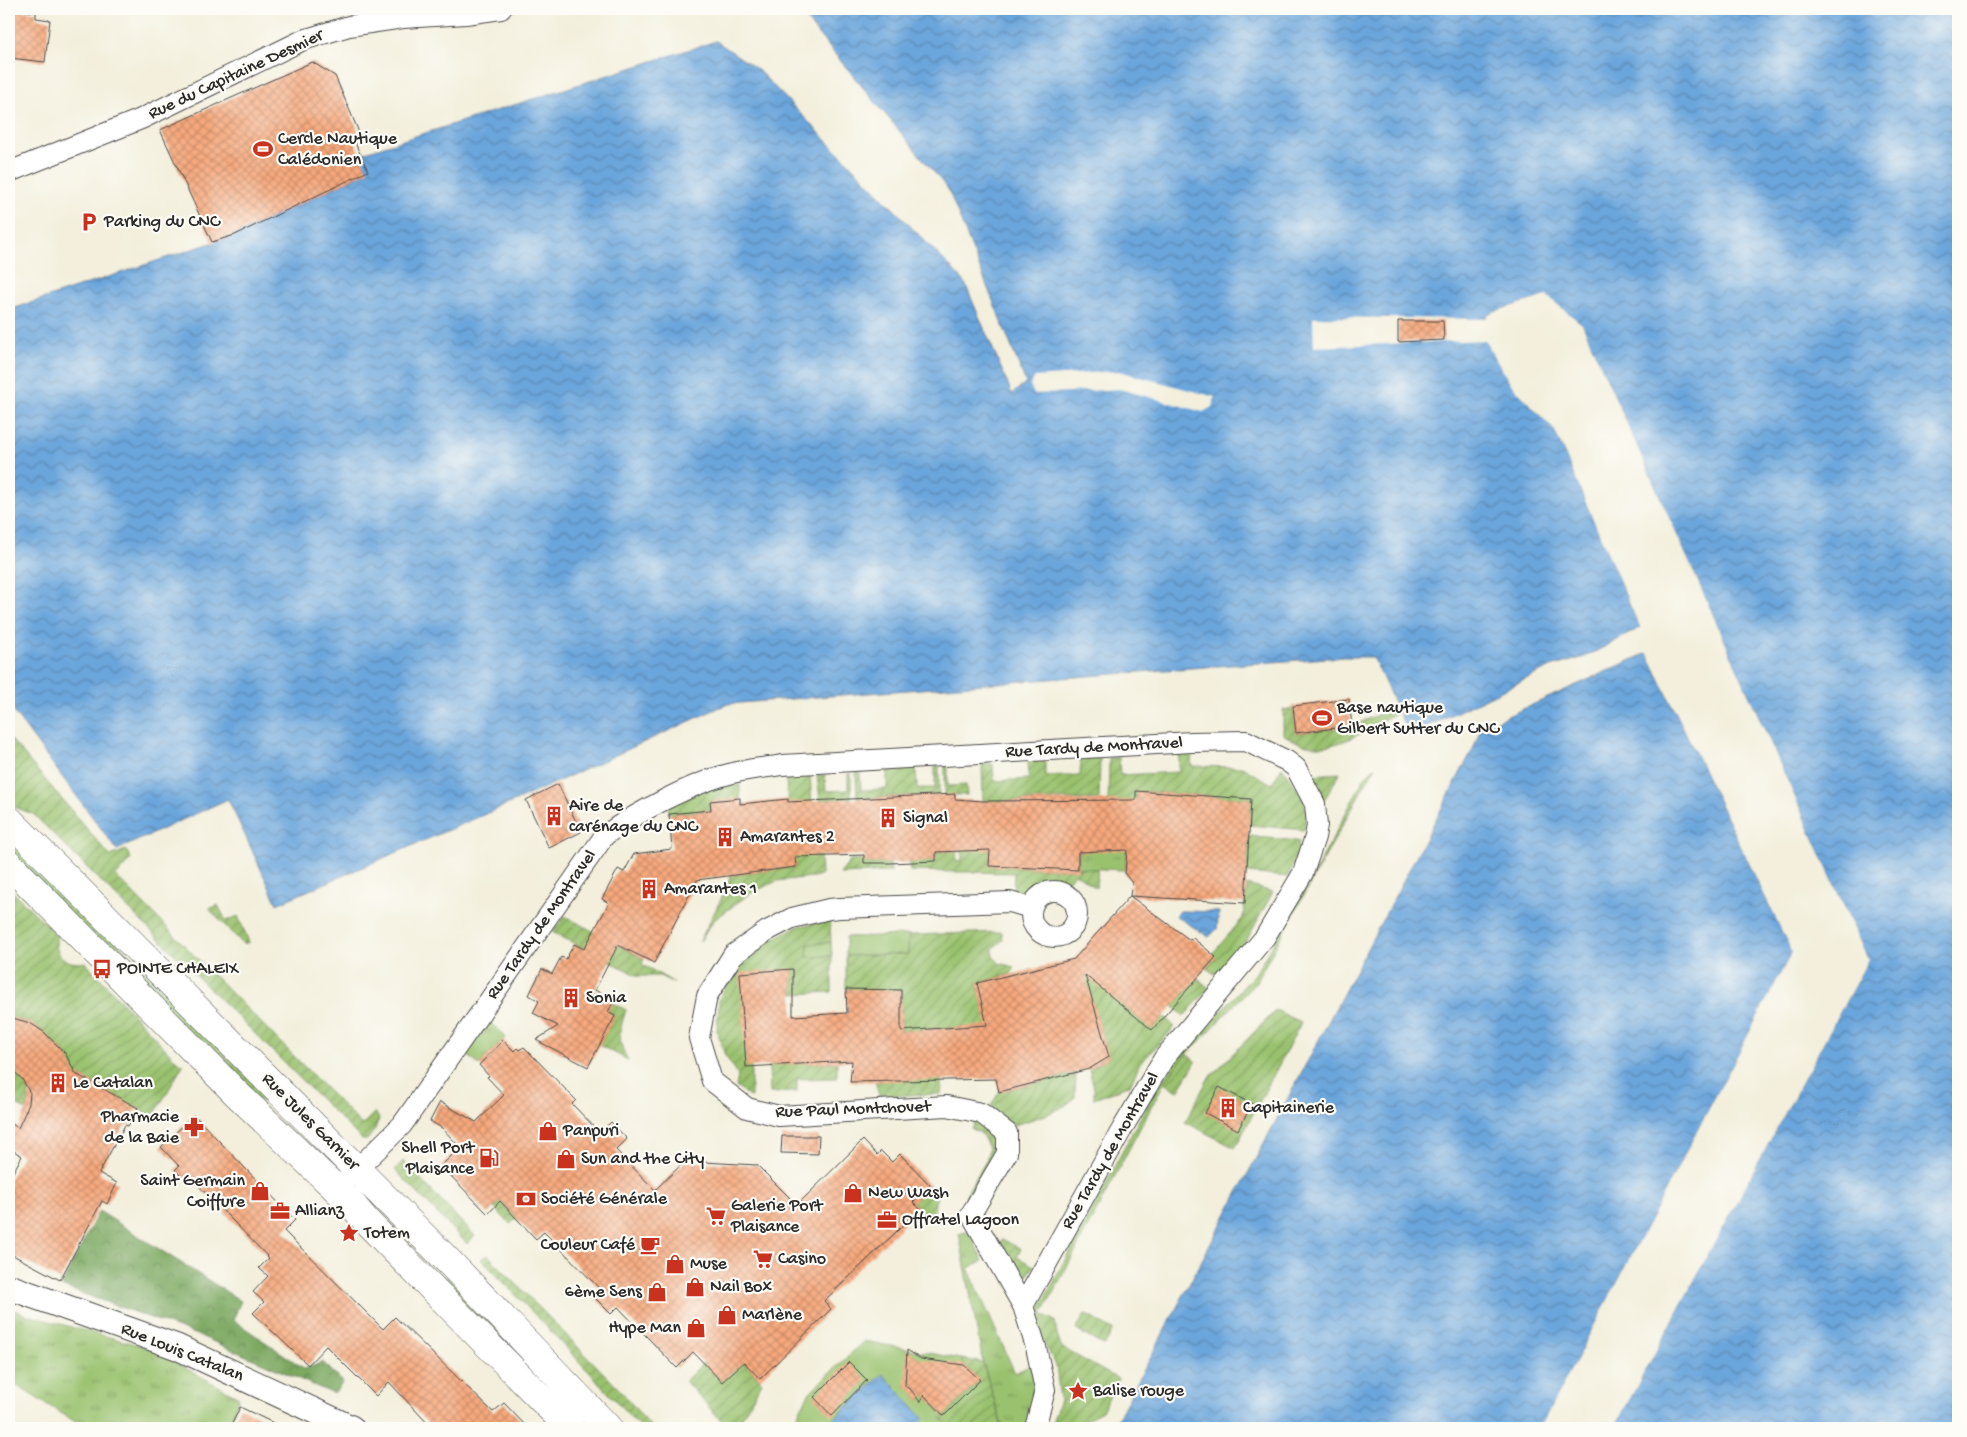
<svg xmlns="http://www.w3.org/2000/svg" width="1967" height="1437" viewBox="0 0 1967 1437" font-family="'Gochi Hand',sans-serif">
	<defs>
		<pattern id="grass-tufts" width="24" height="20" patternUnits="userSpaceOnUse" patternTransform="scale(1.25)"><rect width="24" height="20" fill="#9ac26e"/><path d="M3 7l-1-3M5 7V3M7 7l1-3M15 17l-1-3M17 17v-4M19 17l1-3" fill="none" stroke="#7e9e5b"/></pattern>
		<pattern id="forest-crowns" width="20" height="18" patternUnits="userSpaceOnUse" patternTransform="scale(1.25)"><rect width="20" height="18" fill="#7ba861"/><path d="M2 6a3 3 0 1 1 6 0M12 15a3 3 0 1 1 6 0" fill="none" stroke="#658950"/></pattern>
		<pattern id="garden-furrows" width="10" height="10" patternUnits="userSpaceOnUse" patternTransform="scale(1.25)"><rect width="10" height="10" fill="#9ac26e"/><path d="M-1 1l2-2M0 10L10 0M9 11l2-2" fill="none" stroke="#7e9e5b"/></pattern>
		<pattern id="water-waves" width="16" height="10" patternUnits="userSpaceOnUse" patternTransform="scale(1.25)"><rect width="16" height="10" fill="#6ba5db"/><path d="M0 5q4-4 8 0t8 0" fill="none" stroke="#5887b2"/></pattern>
		<pattern id="building-cross-hatch" width="8" height="8" patternUnits="userSpaceOnUse" patternTransform="scale(1.25)"><rect width="8" height="8" fill="#f7a97d"/><path d="M0 0l8 8M0 8l8-8" fill="none" stroke="#c88a67"/></pattern>
	</defs>
	<rect width="100%" height="100%" fill="#fdfcf7"/>
	<filter id="ink" filterUnits="userSpaceOnUse"><feTurbulence type="fractalNoise" baseFrequency=".02" numOctaves="2"/><feDisplacementMap in="SourceGraphic" scale="10" xChannelSelector="R" yChannelSelector="G"/><feConvolveMatrix kernelMatrix="1 2 1 2 8 2 1 2 1" color-interpolation-filters="sRGB"/></filter>
	<filter id="wash" filterUnits="userSpaceOnUse"><feTurbulence type="fractalNoise" baseFrequency=".0096" numOctaves="4" result="noise"/><feDisplacementMap in="SourceGraphic" scale="20" xChannelSelector="R" yChannelSelector="G"/><feGaussianBlur stdDeviation="1.12" result="paint"/><feColorMatrix in="noise" values="0 0 0 0 0 0 0 0 0 0 0 0 0 0 0 0 0 1.4 0 .05"/><feComposite in="paint" operator="in"/></filter>
	<g filter="url(#wash)">
		<rect width="100%" height="100%" fill="#f3efdc"/>
		<path fill="url(#grass-tufts)" stroke="#62764c" d="M1376 767 1364 786 1256 982 1177 1065 1164 1083 1042 1314 1035 1317 1157 1086 1174 1062 1255 974 1313 876 1364 778Z
			M1127 846 1125 870 1078 868 1079 852Z
			M490 1021 506 1037 479 1065 466 1054Z
			M969 1231 983 1261 968 1268 1015 1373 1031 1365 1038 1388 1027 1428H1012L1001 1423 983 1363 959 1234Z
			M9 1308 27 1315 146 1347 239 1397 228 1428H122L82 1426 9 1381Z"/>
		<path fill="url(#forest-crowns)" stroke="#536a46" d="M99 1211 241 1301 233 1320 305 1369 323 1362 343 1382 334 1394 198 1335 61 1286Z"/>
		<path fill="#9ac26e" stroke="#62764c" d="M909 935 908 954 846 956V937Z
			M831 942 832 956 807 957 808 944Z
			M864 1341 983 1363 1001 1423 998 1428H790L810 1392Z"/>
		<path fill="url(#garden-furrows)" stroke="#62764c" d="M1293 709 1296 733 1352 726 1391 709 1394 714C1365 730 1335 755 1300 743 1294 741 1288 737 1283 734V710Z
			M9 737 110 856 126 850 131 859 116 876 362 1125 375 1112 379 1119 375 1129 367 1140H362L358 1136 33 814 9 805Z
			M1192 751 1191 766 1242 767 1272 784 1282 767 1300 793 1307 810 1304 830 1250 825 1251 799 1136 791 1135 808 1108 805 1109 758 1119 757 1120 775 1179 772V754Z
			M1081 757 1100 758 1099 799 983 801 982 764H993L994 781 1029 779 1028 761 1045 760V776H1080Z
			M939 766V795L857 798 856 773H860L861 790 887 789V771L916 767 917 788H935V767Z
			M945 766H948V786L966 785 967 795H945Z
			M798 773 810 774 815 853 820 852 821 876 777 881 751 893 714 920 700 941 725 891 731 875 796 867 785 774Z
			M1340 773 1323 802 1321 787 1312 775Z
			M848 774H851V798L820 800 817 775H825L826 791 848 790Z
			M740 785V799L711 810 669 814 668 805 710 787Z
			M9 832 279 1108 245 1094 9 855Z
			M1249 836 1299 841 1296 859 1287 877 1247 873Z
			M962 838 990 846 989 866 1078 870V868L1098 869 1096 888 1075 873 1064 885 1048 882 1023 894H1013L1014 873 910 871 909 862 936 861V852L957 851 956 862 962 861Z
			M864 860 865 863H890L891 872 840 874 850 861Z
			M1247 885 1273 892 1238 956 1219 977 1206 968 1216 958 1212 954 1243 918Z
			M9 888 57 935C52 954 66 966 85 962L175 1059 183 1065 153 1117 76 1074 65 1053 45 1033 30 1023 9 1017Z
			M218 905 226 921 238 916 249 942 243 944 209 909Z
			M565 916 644 959 642 964 674 983 660 976H638L552 932Z
			M830 921 831 942 808 944 807 957 832 956V992L793 994V969L751 1066V1098L736 1087 738 1076 725 1055 717 1032 719 999 736 968 758 947 784 933 799 926Z
			M1002 932 1003 940 993 948V956L999 963 1015 967 1011 974 977 983 987 1022H991L964 1072 962 1027 901 1031V990L846 989V956L908 954 909 935Z
			M1078 959 1164 1016 1175 1027 1139 1065 1130 1085 1094 1099V1089L1089 1069 1109 1057Z
			M1198 979 1209 988 1184 1016 1173 1006Z
			M613 1003 626 1010C619 1031 617 1040 628 1060L599 1045 615 1016 608 1012Z
			M1276 1010 1301 1023 1235 1148 1185 1122 1208 1079Z
			M1187 1054 1196 1062 1178 1091 1164 1083 1177 1065Z
			M837 1062V1078L797 1079V1092L770 1093 769 1065Z
			M9 1069C25 1075 34 1094 26 1110L9 1101Z
			M1076 1073 1075 1098C1059 1113 1035 1118 1015 1125L1001 1117 991 1106 999 1092Z
			M943 1079 941 1094 879 1096 875 1081Z
			M975 1120 995 1134 998 1147 993 1161 970 1200 965 1196 986 1161 989 1148 981 1133 971 1129Z
			M403 1161 475 1236 467 1244 395 1170Z
			M930 1185 939 1192 935 1202 934 1221 917 1212 920 1209 913 1202Z
			M506 1196 523 1212 510 1224 494 1208Z
			M1002 1239 1021 1249 1017 1257 1034 1266 1027 1276 1016 1275 999 1248Z
			M488 1255 621 1391 652 1428H641L562 1343 481 1259Z
			M428 1274 451 1278 513 1345 544 1389Z
			M1042 1314 1055 1321 1057 1335 1061 1347 1118 1379 1102 1411 1075 1425 1073 1428H1050L1060 1400 1056 1365 1036 1328 1035 1317Z
			M1085 1314 1113 1330 1104 1346 1076 1330Z
			M963 1359 983 1363 1001 1423 998 1428H951L941 1418 980 1380 961 1362Z
			M744 1362 762 1382 736 1428H728L685 1381 703 1363 722 1382Z"/>
		<path fill="url(#water-waves)" stroke="#4b6883" d="M807 9H1958V1428H1614L1868 960 1582 324 1547 296 1490 313 1485 319 1484 339 1510 383 1555 431 1640 628 1585 657 1551 667 1409 735 1373 657H1342L1217 666 727 704 511 803 277 904 228 799 117 850 15 714 9 690V310L235 235 367 172 359 154 716 41 757 69 964 281 1012 394 1026 383 948 189 808 22Z
			M1647 653 1792 952 1540 1428H1108L1115 1424 1473 749 1481 728Z
			M1180 911 1219 912 1217 929 1209 937 1176 916Z
			M883 1374 924 1419 915 1428H824Z"/>
		<path fill="#f3efdc" d="M1547 296 1582 324 1868 960 1614 1428H1612L1865 960 1580 326 1546 298 1492 315 1487 320V339L1512 381 1557 430 1643 627 1641 630 1555 431 1510 383 1484 340 1314 347 1313 317 1485 319 1490 313Z
			M1118 371 1215 397 1212 407 1203 412 1120 389 1034 394 1030 385 1035 377Z
			M1647 651 1650 652 1795 952 1543 1428H1540L1792 952Z"/>
		<g id="blocks">
			<path fill="url(#building-cross-hatch)" d="M9 9 36 12V18L50 20 45 62 9 58Z
				M312 62 335 76 358 130 356 145 368 171 235 235 212 242 160 130Z
				M1398 321H1443L1444 340 1398 342Z
				M1349 699 1352 726 1296 733 1293 706Z
				M558 784 581 832 549 848 526 800Z
				M1136 791 1251 799 1245 903 1130 896 1132 883 1125 874 1127 850 1078 852V870L989 866 990 850 936 852V861L890 863H864V855L795 857 796 867 697 880 654 963 618 945 595 990 614 1001 608 1012 615 1016 588 1067 536 1040 558 1026 533 1013 539 1001 529 995 542 969 552 974 561 957 566 959 574 944 584 949 609 903 602 899 618 869 624 872 634 854 672 849 669 814 711 810 710 801 740 798V804L788 799V802L955 794V799L983 801 1136 800Z
				M1130 896 1190 940 1193 938 1216 957 1152 1030 1085 975 1109 1057 1089 1069 999 1092 996 1079 850 1082 852 1061 746 1067 740 973 793 969V1016L847 1013 846 989 901 990V1031L987 1025 977 983 1074 959Z
				M9 1017 30 1023 44 1032 65 1053 76 1074 138 1108 128 1126 125 1125 99 1173 117 1183 107 1204 102 1201 60 1280 9 1253V1180L22 1156 9 1148V1122L18 1128 29 1104 30 1093 22 1079 9 1067Z
				M503 1040 514 1051 517 1048 519 1050 524 1047 576 1100 572 1104 600 1133 611 1122 627 1139 616 1150 655 1190 685 1161 757 1165 797 1205 863 1140 877 1155 881 1151 892 1162 900 1154 930 1185 913 1202 920 1209 824 1301 831 1309 760 1379 744 1362 722 1382 693 1352 677 1368 618 1307 611 1314 594 1297 601 1290 544 1232 536 1239 500 1201 488 1214 441 1166 460 1147 442 1128 430 1121 440 1102 476 1122 504 1095 487 1077 489 1076 479 1065Z
				M1219 1087 1252 1104 1238 1130 1205 1113Z
				M194 1115 295 1220 284 1231 383 1329 395 1317 493 1412 504 1403 528 1428H432L389 1382 376 1396 326 1346 308 1365 253 1313 264 1302 253 1292 268 1276 259 1268 269 1258 191 1178 187 1182 175 1170 179 1166 161 1147Z
				M782 1136H819L818 1154 781 1153Z
				M907 1350 921 1359 964 1365 980 1380 944 1416 924 1395 920 1402 911 1390 905 1386Z
				M849 1362 867 1380 832 1416 814 1397Z
				M240 1407 284 1428H230Z"/>
		</g>
	</g>
	<g filter="url(#ink)">
		<use href="#blocks" fill-opacity="0" stroke="#494846" stroke-width="1"/>
		<g fill="none" stroke-linecap="round" stroke-linejoin="round">
			<defs>
				<path id="minor" d="M9 172 141 119 303 40 349 26 403 18 466 14 501 9
					M1031 914a23 23 0 1 1 46 0a23 23 0 1 1-46 0Z
					M348 1178 402 1125 605 835C638 812 690 784 729 774 746 769 765 768 782 765L1192 742 1246 741 1287 761 1296 768 1315 804 1317 825 1315 837 1303 873 1265 937 1164 1058 1122 1129 1023 1306 1036 1347 1045 1390 1035 1428
					M1023 1306 971 1214 1007 1153V1133L981 1113 947 1106 779 1116 747 1108 712 1081 699 1038 707 996 733 955 767 931 792 918 829 909 840 908 1010 902 1031 908"/>
				<path id="tertiary" d="M9 1287 177 1347 351 1428"/>
				<path id="primary" d="M9 820 456 1269 608 1428
					M9 864 237 1094 350 1202 367 1222 570 1428"/>
			</defs>
			<use href="#minor" stroke="#494846" stroke-width="22"/>
			<use href="#tertiary" stroke="#494846" stroke-width="27"/>
			<use href="#primary" stroke="#494846" stroke-width="29"/>
			<use href="#minor" stroke="#fff" stroke-width="20"/>
			<use href="#tertiary" stroke="#fff" stroke-width="25"/>
			<use href="#primary" stroke="#fff" stroke-width="28"/>
		</g>
	</g>
	<defs>
		<symbol id="stadium-bare" viewBox="-9 -9 18 18"><path d="M0-5a6.5 5 0 1 0 0 10a6.5 5 0 1 0 0-10ZM-3.5-1.8h7v3.6h-7Z" fill="#c8321e" stroke="#fdfcf7" stroke-width="2.5" paint-order="stroke"/></symbol>
		<symbol id="parking-bare" viewBox="-9 -9 18 18"><path d="M-3.5-5.5H1a3.5 3.5 0 0 1 0 7H-1V5.5H-3.5ZM-1-3.4V-.6H.8a1.4 1.4 0 0 0 0-2.8Z" fill="#c8321e" stroke="#fdfcf7" stroke-width="2.5" paint-order="stroke"/></symbol>
		<symbol id="building-bare" viewBox="-9 -9 18 18"><path d="M-4-6H4V6H1V3H-1V6H-4ZM-2.5-4.3h1.7v1.8h-1.7ZM.8-4.3h1.7v1.8H.8ZM-2.5-1h1.7V.8h-1.7ZM.8-1h1.7V.8H.8Z" fill="#c8321e" stroke="#fdfcf7" stroke-width="2.5" paint-order="stroke"/></symbol>
		<symbol id="bus-bare" viewBox="-9 -9 18 18"><path d="M-5-6H5V4H4V6H2V4H-2V6H-4V4H-5ZM-3.5-4V0h7V-4ZM-3.5 1.2v1.5H-2V1.2ZM2 1.2v1.5H3.5V1.2Z" fill="#c8321e" stroke="#fdfcf7" stroke-width="2.5" paint-order="stroke"/></symbol>
		<symbol id="pharmacy-bare" viewBox="-9 -9 18 18"><path d="M-2-6h4v4h4v4h-4v4h-4v-4h-4v-4h4Z" fill="#c8321e" stroke="#fdfcf7" stroke-width="2.5" paint-order="stroke"/></symbol>
		<symbol id="shop-bare" viewBox="-9 -9 18 18"><path d="M-5-2.5h2.3a2.7 3.5 0 0 1 5.4 0H5L5.5 6h-11ZM-1.5-2.5h3a1.5 2.3 0 0 0-3 0Z" fill="#c8321e" stroke="#fdfcf7" stroke-width="2.5" paint-order="stroke"/></symbol>
		<symbol id="fuel-bare" viewBox="-9 -9 18 18"><path d="M-5.5-6h7V0h2V4h1.3V-2.5L3-4.5l.8-.8L6-3V5H2.5V1h-1V6h-7ZM-4.2-4.7v3.2H.2V-4.7Z" fill="#c8321e" stroke="#fdfcf7" stroke-width="2.5" paint-order="stroke"/></symbol>
		<symbol id="bank-bare" viewBox="-9 -9 18 18"><path d="M-6-4H6V4H-6ZM0-2.3a2.3 2.3 0 1 0 0 4.6a2.3 2.3 0 1 0 0-4.6Z" fill="#c8321e" stroke="#fdfcf7" stroke-width="2.5" paint-order="stroke"/></symbol>
		<symbol id="office-bare" viewBox="-9 -9 18 18"><path d="M-6-3h4V-5.5h4V-3h4V5H-6ZM-1-4.5V-3h2v-1.5ZM-6 0V1H6V0Z" fill="#c8321e" stroke="#fdfcf7" stroke-width="2.5" paint-order="stroke"/></symbol>
		<symbol id="supermarket-bare" viewBox="-9 -9 18 18"><path d="M-6-5.5h2.5l.6 2H6L4.5 2H-2.5L-4.4-4H-6ZM-1.5 3.2a1.3 1.3 0 1 0 .1 0ZM3 3.2a1.3 1.3 0 1 0 .1 0Z" fill="#c8321e" stroke="#fdfcf7" stroke-width="2.5" paint-order="stroke"/></symbol>
		<symbol id="sight-bare" viewBox="-9 -9 18 18"><path d="M0-6L1.8-2.2L6-1.7L2.9 1.2L3.7 5.4L0 3.3L-3.7 5.4L-2.9 1.2L-6-1.7L-1.8-2.2Z" fill="#c8321e" stroke="#fdfcf7" stroke-width="2.5" paint-order="stroke"/></symbol>
		<symbol id="cafe-bare" viewBox="-9 -9 18 18"><path d="M-5.5-4.5H6V0H3Q3 3.5 0 3.5H-2.5Q-5.5 3.5-5.5 0ZM3-3.2v2h1.7v-2ZM-6 4.5H4V6H-6Z" fill="#c8321e" stroke="#fdfcf7" stroke-width="2.5" paint-order="stroke"/></symbol>
	</defs>
	<g fill-rule="evenodd">
		<use href="#stadium-bare" x="249" y="135" width="28" height="28"/>
		<use href="#parking-bare" x="75" y="208" width="28" height="28"/>
		<use href="#stadium-bare" x="1308" y="704" width="28" height="28"/>
		<use href="#building-bare" x="540" y="802" width="28" height="28"/>
		<use href="#building-bare" x="874" y="804" width="28" height="28"/>
		<use href="#building-bare" x="711" y="823" width="28" height="28"/>
		<use href="#building-bare" x="635" y="875" width="28" height="28"/>
		<use href="#bus-bare" x="88" y="955" width="28" height="28"/>
		<use href="#building-bare" x="557" y="984" width="28" height="28"/>
		<use href="#building-bare" x="44" y="1069" width="28" height="28"/>
		<use href="#building-bare" x="1214" y="1094" width="28" height="28"/>
		<use href="#pharmacy-bare" x="180" y="1113" width="28" height="28"/>
		<use href="#shop-bare" x="534" y="1117" width="28" height="28"/>
		<use href="#fuel-bare" x="475" y="1144" width="28" height="28"/>
		<use href="#shop-bare" x="552" y="1145" width="28" height="28"/>
		<use href="#shop-bare" x="246" y="1177" width="28" height="28"/>
		<use href="#shop-bare" x="839" y="1179" width="28" height="28"/>
		<use href="#bank-bare" x="512" y="1185" width="28" height="28"/>
		<use href="#office-bare" x="266" y="1197" width="28" height="28"/>
		<use href="#supermarket-bare" x="702" y="1202" width="28" height="28"/>
		<use href="#office-bare" x="873" y="1206" width="28" height="28"/>
		<use href="#sight-bare" x="335" y="1219" width="28" height="28"/>
		<use href="#cafe-bare" x="636" y="1231" width="28" height="28"/>
		<use href="#supermarket-bare" x="749" y="1245" width="28" height="28"/>
		<use href="#shop-bare" x="661" y="1250" width="28" height="28"/>
		<use href="#shop-bare" x="681" y="1273" width="28" height="28"/>
		<use href="#shop-bare" x="643" y="1278" width="28" height="28"/>
		<use href="#shop-bare" x="713" y="1301" width="28" height="28"/>
		<use href="#shop-bare" x="682" y="1314" width="28" height="28"/>
		<use href="#sight-bare" x="1064" y="1377" width="28" height="28"/>
	</g>
	<g text-anchor="middle" dominant-baseline="central" stroke-width="4.5" stroke-linejoin="round" paint-order="stroke">
		<g font-size="18" fill="#2b2b2b" stroke="#fdfcf7">
			<text transform="translate(236 75) rotate(-25)">Rue du Capitaine Desmier</text>
			<text transform="translate(1094 748) rotate(-3)">Rue Tardy de Montravel</text>
			<text transform="translate(542 925) rotate(-55)">Rue Tardy de Montravel</text>
			<text transform="translate(853 1110) rotate(-2)">Rue Paul Montchovet</text>
			<text transform="translate(310 1122) rotate(45)">Rue Jules Garnier</text>
			<text transform="translate(1111 1151) rotate(-60)">Rue Tardy de Montravel</text>
			<text transform="translate(182 1353) rotate(22)">Rue Louis Catalan</text>
		</g>
		<g font-size="18" fill="#2b2b2b" stroke="#fdfcf7" text-anchor="start">
			<text x="278" y="139">Cercle Nautique<tspan x="278" dy="21">Calédonien</tspan></text>
			<text x="104" y="222">Parking du CNC</text>
			<text x="1337" y="708">Base nautique<tspan x="1337" dy="21">Gilbert Sutter du CNC</tspan></text>
			<text x="569" y="806">Aire de<tspan x="569" dy="21">carénage du CNC</tspan></text>
			<text x="903" y="818">Signal</text>
			<text x="740" y="837">Amarantes 2</text>
			<text x="664" y="889">Amarantes 1</text>
			<text x="117" y="969">POINTE CHALEIX</text>
			<text x="586" y="998">Sonia</text>
			<text x="73" y="1083">Le Catalan</text>
			<text x="1243" y="1108">Capitainerie</text>
			<text x="179" y="1117" text-anchor="end">Pharmacie<tspan x="179" dy="21">de la Baie</tspan></text>
			<text x="563" y="1131">Panpuri</text>
			<text x="474" y="1148" text-anchor="end">Shell Port<tspan x="474" dy="21">Plaisance</tspan></text>
			<text x="581" y="1159">Sun and the City</text>
			<text x="245" y="1181" text-anchor="end">Saint Germain<tspan x="245" dy="21">Coiffure</tspan></text>
			<text x="868" y="1193">New Wash</text>
			<text x="541" y="1199">Société Générale</text>
			<text x="731" y="1206">Galerie Port<tspan x="731" dy="21">Plaisance</tspan></text>
			<text x="295" y="1211">Allianz</text>
			<text x="902" y="1220">Offratel Lagoon</text>
			<text x="364" y="1233">Totem</text>
			<text x="635" y="1245" text-anchor="end">Couleur Café</text>
			<text x="778" y="1259">Casino</text>
			<text x="690" y="1264">Muse</text>
			<text x="710" y="1287">Nail Box</text>
			<text x="642" y="1292" text-anchor="end">6ème Sens</text>
			<text x="742" y="1315">Marlène</text>
			<text x="681" y="1328" text-anchor="end">Hype Man</text>
			<text x="1093" y="1391">Balise rouge</text>
		</g>
	</g>
	<rect width="1967" height="1437" fill="none" stroke="#fdfcf7" stroke-width="30"/>
</svg>
